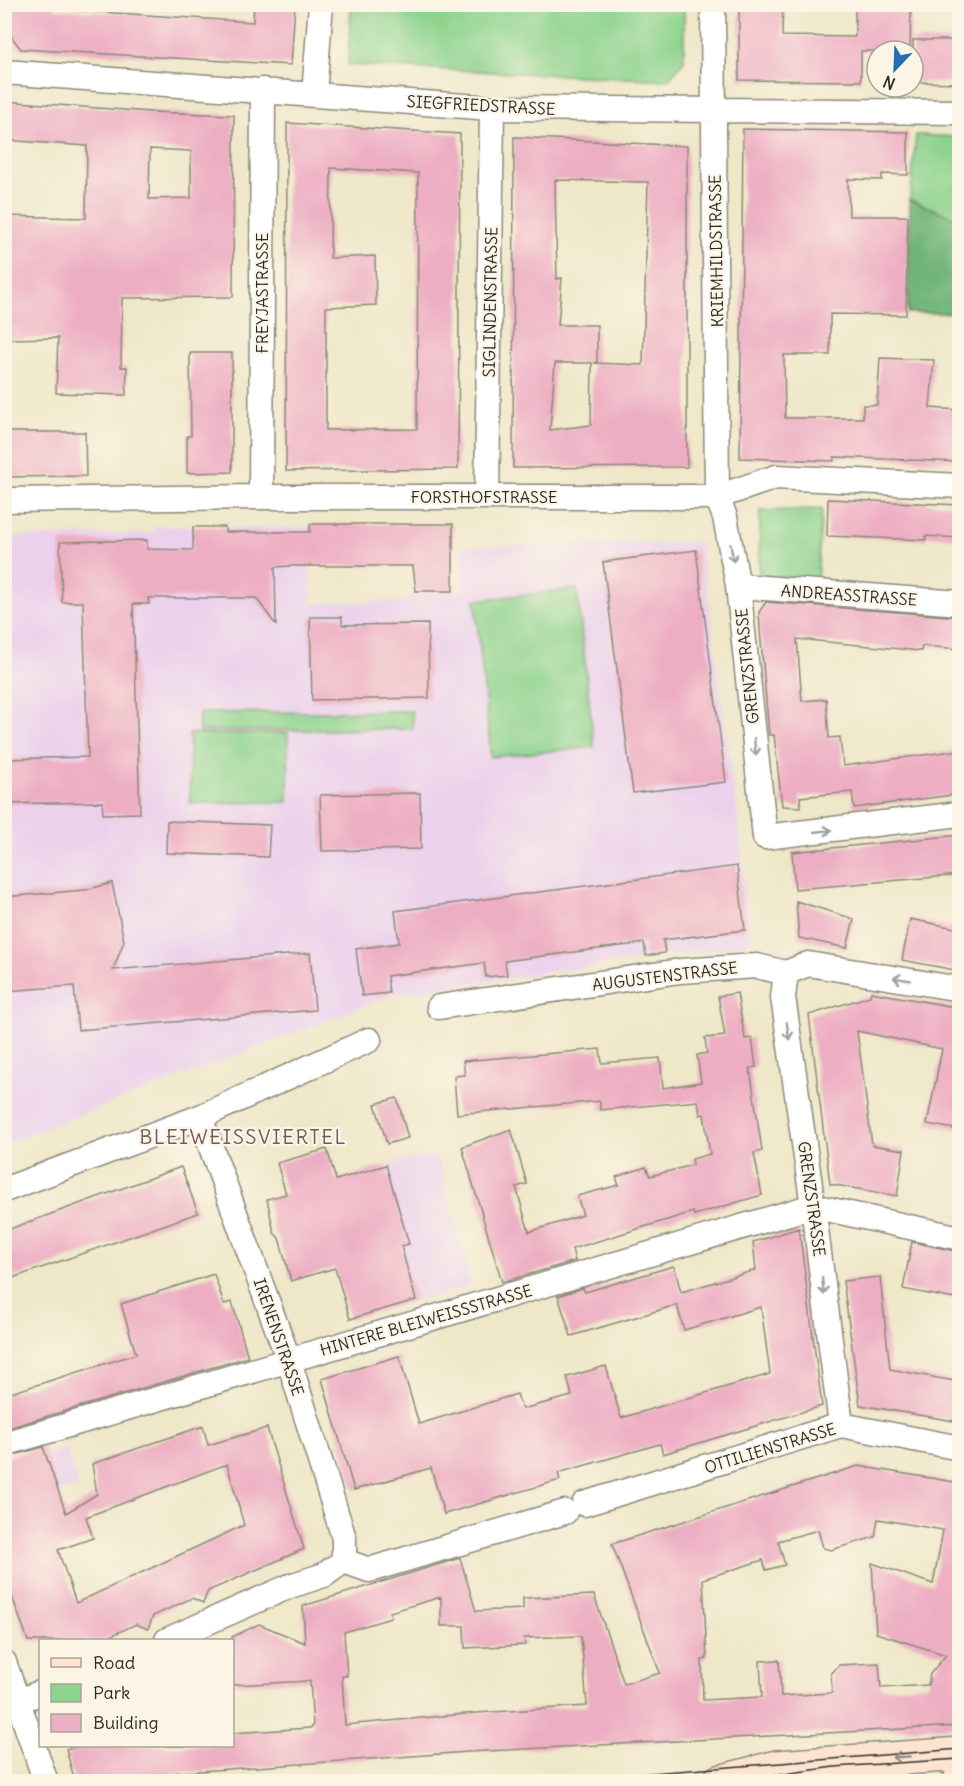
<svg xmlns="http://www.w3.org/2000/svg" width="964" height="1786" viewBox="0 0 964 1786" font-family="Delius,sans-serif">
	<rect width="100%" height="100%" fill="#fcf5e5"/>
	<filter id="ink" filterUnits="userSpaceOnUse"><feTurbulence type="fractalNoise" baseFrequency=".0167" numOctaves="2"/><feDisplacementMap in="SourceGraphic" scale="12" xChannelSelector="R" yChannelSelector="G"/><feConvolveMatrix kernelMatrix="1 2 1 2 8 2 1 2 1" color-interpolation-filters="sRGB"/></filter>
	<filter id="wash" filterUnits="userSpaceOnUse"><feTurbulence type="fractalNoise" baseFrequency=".008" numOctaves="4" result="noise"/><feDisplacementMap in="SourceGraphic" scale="24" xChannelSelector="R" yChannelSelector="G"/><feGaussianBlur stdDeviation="1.35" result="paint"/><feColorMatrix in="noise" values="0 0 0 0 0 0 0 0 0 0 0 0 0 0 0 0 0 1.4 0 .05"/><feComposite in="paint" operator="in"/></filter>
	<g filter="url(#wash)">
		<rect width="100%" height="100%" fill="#eee7c8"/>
		<path fill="#ebd1ec" d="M153 526 310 528 312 603 404 601 414 594 462 591V546L700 542 738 816 750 944 396 994 5 1144V537L153 533Z
			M436 1154 472 1285 350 1319 328 1242 386 1165Z
			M66 1448 78 1486 16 1504 5 1468Z"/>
		<path fill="#8dd38d" stroke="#5c7f5c" stroke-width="1.5" d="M351 5H684V61L668 80 348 65Z
			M916 135 959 137V313H908L910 200Z
			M822 509 817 580 759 576 760 511Z
			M577 589 594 747 491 757 475 600Z
			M412 711 413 729 199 731V713Z
			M288 733V802L190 803 189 734Z"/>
		<path fill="#72b578" stroke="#4e7052" stroke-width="1.5" d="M910 200 959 219V313H908Z"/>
		<g id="blocks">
			<path fill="#edaec3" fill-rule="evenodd" d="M12 4H55L54 9 253 22 254 4H295L291 65 21 49 6 30Z
				M739 4H783L782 36 855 37V4L911 8 910 51H861V81L739 80Z
				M913 40H960V83L913 82Z
				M4 101 151 112 234 115 233 297 122 298 121 367H127L126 395 56 393 58 338 4 339V216L86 218 87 146 4 140ZM150 149 191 151V198L149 199Z
				M287 123 460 134 458 469 286 471ZM331 168 418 173 417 429 326 430V307L376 305 375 256 330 258Z
				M743 129 908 132V175L882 174V180L848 179 849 216H908L906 315 830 314V355H784L785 418H863V405H877L880 358 934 360 930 408 960 410V462L834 457V461L740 458Z
				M514 137 687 146V467L513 468ZM555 180 648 182 643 365 594 363H597V325H558L562 278 557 279ZM555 363H592L591 425 550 430Z
				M190 353H232V472L187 473V436H191Z
				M4 432H85L86 476 4 477Z
				M828 499 960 505V538L926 536V540L827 536Z
				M310 524H453V591H416L413 566H291L275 567 276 625 256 598H148L149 604H133L140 813 103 814 102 802 4 804V759L88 757 83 602H62L60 542 147 540V549L193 550V527H225V532H310Z
				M696 550 726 782 633 793 603 562Z
				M766 602 960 617V649L922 646 921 651 797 639 802 701 826 699 829 738 840 737 843 766 960 750V794L854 808 852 792 800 797 801 807 782 806 774 735H769L760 629 759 612Z
				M310 617H342V625L428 624 429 698 312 700Z
				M420 793 421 849 322 851 320 795Z
				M167 821 270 825 268 857 166 853Z
				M960 835V875L795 889 792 852Z
				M737 866 745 930 663 940 665 953 646 956 644 943 505 961 507 975 486 977 484 963 387 976 389 993 362 996 356 949 399 943 395 911Z
				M112 883 124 941 113 970 310 953 315 1010 78 1030 74 986 4 991V897L85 890Z
				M796 901 854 919 847 948 799 938Z
				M910 919 960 929V971L902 960Z
				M871 992 960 1008V1130L927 1124 942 1049 857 1031 872 1145 904 1150 897 1196 830 1184 809 1015 870 996Z
				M737 993 745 1039 752 1038 756 1067 750 1068 762 1151 754 1153 762 1195 694 1215 693 1212 572 1249 575 1261 502 1282 462 1147 511 1129 527 1184 516 1187 529 1232 583 1215 577 1196 619 1185 616 1177 646 1167 650 1176 693 1165 692 1159 710 1154 704 1114 700 1115 698 1101 600 1110V1101L457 1114 454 1076 465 1075 463 1061 600 1049 602 1063 660 1058 663 1088 701 1082 697 1055 707 1053 705 1038 725 1036 718 996Z
				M397 1098 408 1138 387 1144 375 1104Z
				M327 1149 336 1180 386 1165 409 1244 401 1246 416 1300 350 1319 335 1268 291 1281 279 1238 274 1233 267 1199 286 1194 277 1163Z
				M181 1167 198 1213 4 1281V1231Z
				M799 1228 822 1406 663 1454 660 1444 558 1473 560 1480 444 1514 431 1468 354 1490 322 1379 399 1356 419 1424 517 1394 522 1409 572 1396 567 1377 606 1366 621 1418 770 1374 761 1307 684 1330 677 1305 571 1336 558 1296 583 1288 585 1292 674 1266 681 1292 756 1270 753 1242Z
				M912 1242 960 1252V1300L903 1289Z
				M214 1274 224 1304 232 1302 248 1357 4 1429V1395L136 1354 121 1304Z
				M880 1277 890 1369 960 1382V1422L860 1405 843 1281Z
				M203 1426 208 1445 267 1428 304 1549 208 1591 203 1603 192 1598 153 1616 148 1629 136 1624 100 1641H28L4 1574V1458L43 1447 66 1513 97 1494 92 1464ZM227 1464 244 1525 76 1603 58 1550 93 1538 86 1517Z
				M858 1466 960 1483V1726L468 1752 173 1773 174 1778 75 1782 66 1749 78 1746H232V1733L310 1728 313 1726 310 1681 232 1685V1637L259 1624 305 1643 303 1606 460 1558 476 1611 523 1609V1598L594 1595 624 1684 660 1673 612 1544ZM878 1519 943 1530 933 1584 872 1563 876 1633 946 1655 930 1674 928 1685 881 1688 879 1663 839 1665 831 1674 832 1693 781 1696 779 1660 760 1661 762 1697 703 1700 702 1660 707 1659 703 1579 763 1560 766 1570 785 1565 778 1541 818 1530 823 1548 831 1550 875 1537ZM441 1597V1626H464L465 1648 525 1645 524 1638 581 1636 587 1706 476 1713 345 1725 342 1676H347L344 1632 391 1618 390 1612Z"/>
		</g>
	</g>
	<g filter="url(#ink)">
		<use href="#blocks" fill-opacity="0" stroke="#8c897a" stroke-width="1.5"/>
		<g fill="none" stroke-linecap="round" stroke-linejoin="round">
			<defs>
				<path id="street" d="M713 4 717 497 725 517 738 586 765 837 960 814
					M4 72 492 108 960 112
					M314 95 321 4
					M261 497 263 90
					M487 497 492 108
					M4 500 261 497H717L776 477 960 486
					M738 586 960 603
					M786 973 783 997 813 1206 841 1425
					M439 1007 680 971 757 966 786 973 808 964 960 989
					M200 1117 289 1361 344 1538V1561
					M4 1190 200 1117 369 1040
					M4 1444 813 1206 960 1238
					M584 1504 841 1425 960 1448
					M167 1640 290 1586 324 1575 344 1561 369 1570 565 1512
					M4 1662 46 1782
					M18 1701 40 1693"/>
				<path id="secondary" d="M719 1782 777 1767 960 1754
					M959 1782 960 1781"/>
			</defs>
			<use href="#street" stroke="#8c897a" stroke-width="27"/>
			<use href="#secondary" stroke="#8c897a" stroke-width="36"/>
			<use href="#street" stroke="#fff" stroke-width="24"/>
			<use href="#secondary" stroke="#fde4d0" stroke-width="33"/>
			<path stroke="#2b2b2b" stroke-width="1.5" d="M535 1782 960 1749
				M726 1782 834 1767 960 1759"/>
		</g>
		<defs><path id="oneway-shaft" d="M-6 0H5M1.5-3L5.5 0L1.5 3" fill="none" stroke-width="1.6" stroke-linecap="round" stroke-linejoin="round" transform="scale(1.5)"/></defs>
		<g stroke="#a0a0a0">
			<use href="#oneway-shaft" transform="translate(732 553) rotate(80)"/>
			<use href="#oneway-shaft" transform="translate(755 747) rotate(84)"/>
			<use href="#oneway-shaft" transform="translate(823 831) rotate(-6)"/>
			<use href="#oneway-shaft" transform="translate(902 979) rotate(-171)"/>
			<use href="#oneway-shaft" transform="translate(788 1031) rotate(82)"/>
			<use href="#oneway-shaft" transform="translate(823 1286) rotate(83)"/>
		</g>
		<use stroke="#94887e" href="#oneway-shaft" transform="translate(901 1757) rotate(176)"/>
	</g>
	<g text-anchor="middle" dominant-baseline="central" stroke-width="4.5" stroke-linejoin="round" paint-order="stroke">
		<g font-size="16" fill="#2b2b2b" stroke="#fcf5e5">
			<text transform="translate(481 105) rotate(3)">SIEGFRIEDSTRASSE</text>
			<text transform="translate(716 251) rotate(-91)">KRIEMHILDSTRASSE</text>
			<text transform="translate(262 293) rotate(-90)">FREYJASTRASSE</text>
			<text transform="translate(490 302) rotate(-89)">SIGLINDENSTRASSE</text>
			<text x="484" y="497">FORSTHOFSTRASSE</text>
			<text transform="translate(849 595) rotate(4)">ANDREASSTRASSE</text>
			<text transform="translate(747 666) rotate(-96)">GRENZSTRASSE</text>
			<text transform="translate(665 976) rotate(-7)">AUGUSTENSTRASSE</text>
			<text transform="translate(812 1199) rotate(82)">GRENZSTRASSE</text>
			<text transform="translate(426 1320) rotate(-16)">HINTERE BLEIWEISSSTRASSE</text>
			<text transform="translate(279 1337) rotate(71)">IRENENSTRASSE</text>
			<text transform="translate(770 1448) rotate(-17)">OTTILIENSTRASSE</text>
		</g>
		<g font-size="20" letter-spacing="1.5" fill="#6f5960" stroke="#fcf5e5">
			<text x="243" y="1136">BLEIWEISSVIERTEL</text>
		</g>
	</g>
	<rect width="964" height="1786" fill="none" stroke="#fcf5e5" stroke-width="24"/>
	<rect x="39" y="1639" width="195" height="108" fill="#fcf5e5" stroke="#a8a49b" stroke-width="1.5"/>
	<rect x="51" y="1658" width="30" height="9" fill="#fde4d0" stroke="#a8a49b" stroke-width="1.5"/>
	<text x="93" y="1669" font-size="18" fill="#2b2b2b">Road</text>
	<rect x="51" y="1684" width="30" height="18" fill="#8dd38d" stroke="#a8a49b" stroke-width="1.5"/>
	<text x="93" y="1699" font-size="18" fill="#2b2b2b">Park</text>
	<rect x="51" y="1714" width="30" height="18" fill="#edaec3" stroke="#a8a49b" stroke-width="1.5"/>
	<text x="93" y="1729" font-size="18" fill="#2b2b2b">Building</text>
	<g transform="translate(895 69) rotate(203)"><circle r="28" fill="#fcf5e5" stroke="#a8a49b" stroke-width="1.5"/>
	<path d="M0-4.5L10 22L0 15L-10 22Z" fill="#1f6fb2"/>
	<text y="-9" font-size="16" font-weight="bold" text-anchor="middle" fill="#2b2b2b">N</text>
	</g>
</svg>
